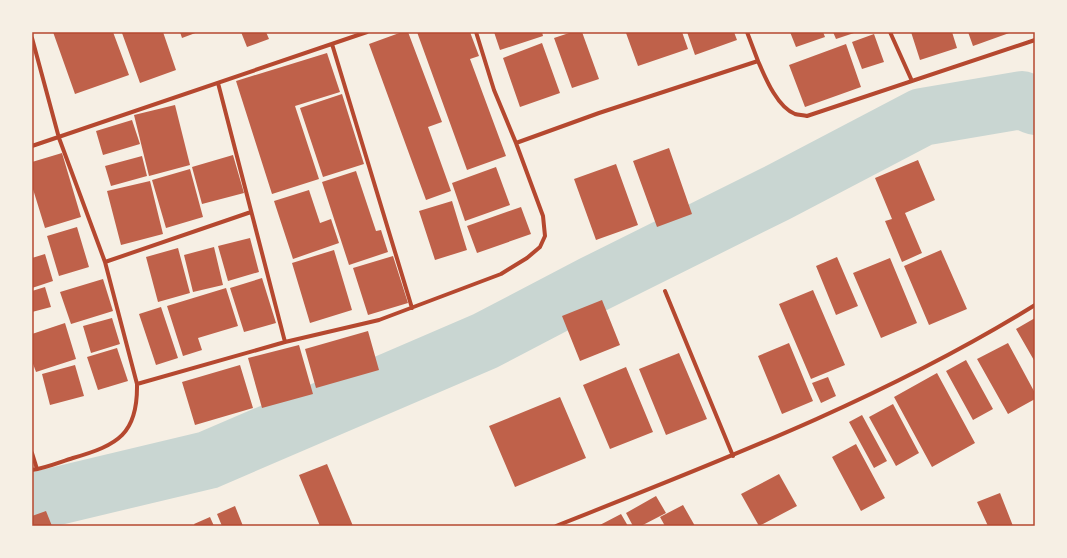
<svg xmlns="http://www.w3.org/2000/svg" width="1067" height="558" viewBox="0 0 1067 558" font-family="'IBM Plex Sans',sans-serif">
	<rect width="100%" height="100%" fill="#f6efe4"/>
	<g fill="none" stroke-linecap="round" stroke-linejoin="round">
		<path stroke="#c9d6d2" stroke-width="58" d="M32 502 208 460 485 341 594 284 777 193 922 117 1022 100 1035 106"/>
	</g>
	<path fill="#bf614a" d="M53 32H113L129 75 75 94Z
		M123 32H163L176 70 140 83 122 33Z
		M180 32H198L182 38Z
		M241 32H266L269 39 247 47Z
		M402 32H408L442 122 428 127 451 191 426 200 369 44Z
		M417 32H470L479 56 470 59 506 156 467 170Z
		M494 32H542L543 36 500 50Z
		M572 32H582L599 79 572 88 554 38Z
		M629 32H682L688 49 638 66 626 33Z
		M687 32H734L737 40 695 55Z
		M790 32H823L825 37 796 47Z
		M833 32H857L836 39Z
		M911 32H952L957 48 920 60Z
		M968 32H1012L973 46Z
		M874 34 884 62 862 69 852 42Z
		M542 43 560 93 520 107 503 58Z
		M846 44 861 87 805 107 789 65Z
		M327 53 340 92 295 106 319 179 272 194 236 81Z
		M342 94 364 164 323 177 300 108Z
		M175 105 190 165 149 176 134 115Z
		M132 120 140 144 103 155 96 131Z
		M669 148 692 214 657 227 633 161Z
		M62 153 81 217 45 228 32 186V162Z
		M233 155 244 193 202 204 192 167Z
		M142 156 147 176 111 186 105 166Z
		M918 160 935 200 905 213 922 253 902 262 885 221 892 219 875 178Z
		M616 164 638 225 596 240 574 179Z
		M496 167 510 205 465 221 452 183Z
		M190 169 203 217 166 228 152 180Z
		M356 171 376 231 381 230 388 252 349 265 322 182Z
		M150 181 163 234 121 245 107 191Z
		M309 190 320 223 331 219 339 243 293 259 274 201Z
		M452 201 467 250 435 260 419 211Z
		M521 207 531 234 477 253 467 226Z
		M77 227 89 267 59 276 47 236Z
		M250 238 259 272 228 281 218 246Z
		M214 247 223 285 193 292 184 255Z
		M178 248 190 293 158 302 146 257Z
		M334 250 352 310 310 323 292 263Z
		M941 250 967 309 929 325 904 266Z
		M45 254 53 281 32 288V258Z
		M393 256 408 303 368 315 353 268Z
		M837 257 858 306 836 315 816 266Z
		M890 258 917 323 881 338 853 273Z
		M262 278 276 323 244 332 230 288Z
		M103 279 113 311 71 324 60 292Z
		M45 287 51 307 32 312V291Z
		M226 288 238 326 198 338 202 350 183 356 167 306Z
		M813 290 845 365 811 379 779 304Z
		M602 300 620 345 580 361 562 316Z
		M161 307 178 358 156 365 139 314Z
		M112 318 120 344 91 353 83 326Z
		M1035 318V362L1016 329Z
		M65 323 76 359 36 372 32 361V334Z
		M368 331 379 370 316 388 305 349Z
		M789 343 813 401 782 414 758 356Z
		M1008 343 1035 393V399L1008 414 977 359Z
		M299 345 313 394 262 408 248 358Z
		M117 348 128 381 98 390 87 357Z
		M679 353 707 419 666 435 639 369Z
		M966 360 993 409 973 420 946 371Z
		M75 365 84 396 50 405 42 374Z
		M240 365 253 408 195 425 182 382Z
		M626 367 653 432 610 449 583 385Z
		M937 373 975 443 932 467 894 397Z
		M828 377 836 396 821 403 812 383Z
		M560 397 586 458 515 487 489 426Z
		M893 404 919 453 896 466 869 417Z
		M862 415 887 461 874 468 849 422Z
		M856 444 885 498 861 511 832 457Z
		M327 464 353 526H320L299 475Z
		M779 474 797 506 759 526 741 494Z
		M1000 493 1013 526H988L977 502Z
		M656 496 666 513 641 526H633L626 513Z
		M683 505 695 526H665L660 517Z
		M235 506 243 526H222L217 514Z
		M46 511 52 526H32V516Z
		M621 514 628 526H598Z
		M210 517 214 526H195L194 524Z"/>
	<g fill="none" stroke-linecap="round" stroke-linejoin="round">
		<path stroke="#b5482f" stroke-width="4" d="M476 32 494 90 516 143 599 113 758 61C765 77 777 107 795 114 798 115 803 115 807 116L1035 40
			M747 32 758 61
			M890 32 912 81
			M32 38 59 138 105 262 137 384C138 434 118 445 73 458 60 462 46 468 32 470
			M332 44 412 308
			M218 83 285 342
			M32 146 367 32
			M105 262 251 212
			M665 291 733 456
			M137 384 285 342 379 320 501 274 527 258 540 247 545 236 543 216 516 143
			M32 453 37 469
			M556 526C720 461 885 398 1035 305"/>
	</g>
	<rect width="1067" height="558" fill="none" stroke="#f6efe4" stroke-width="66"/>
	<rect x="33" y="33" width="1001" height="492" fill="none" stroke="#b5482f" stroke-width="1.5"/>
</svg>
